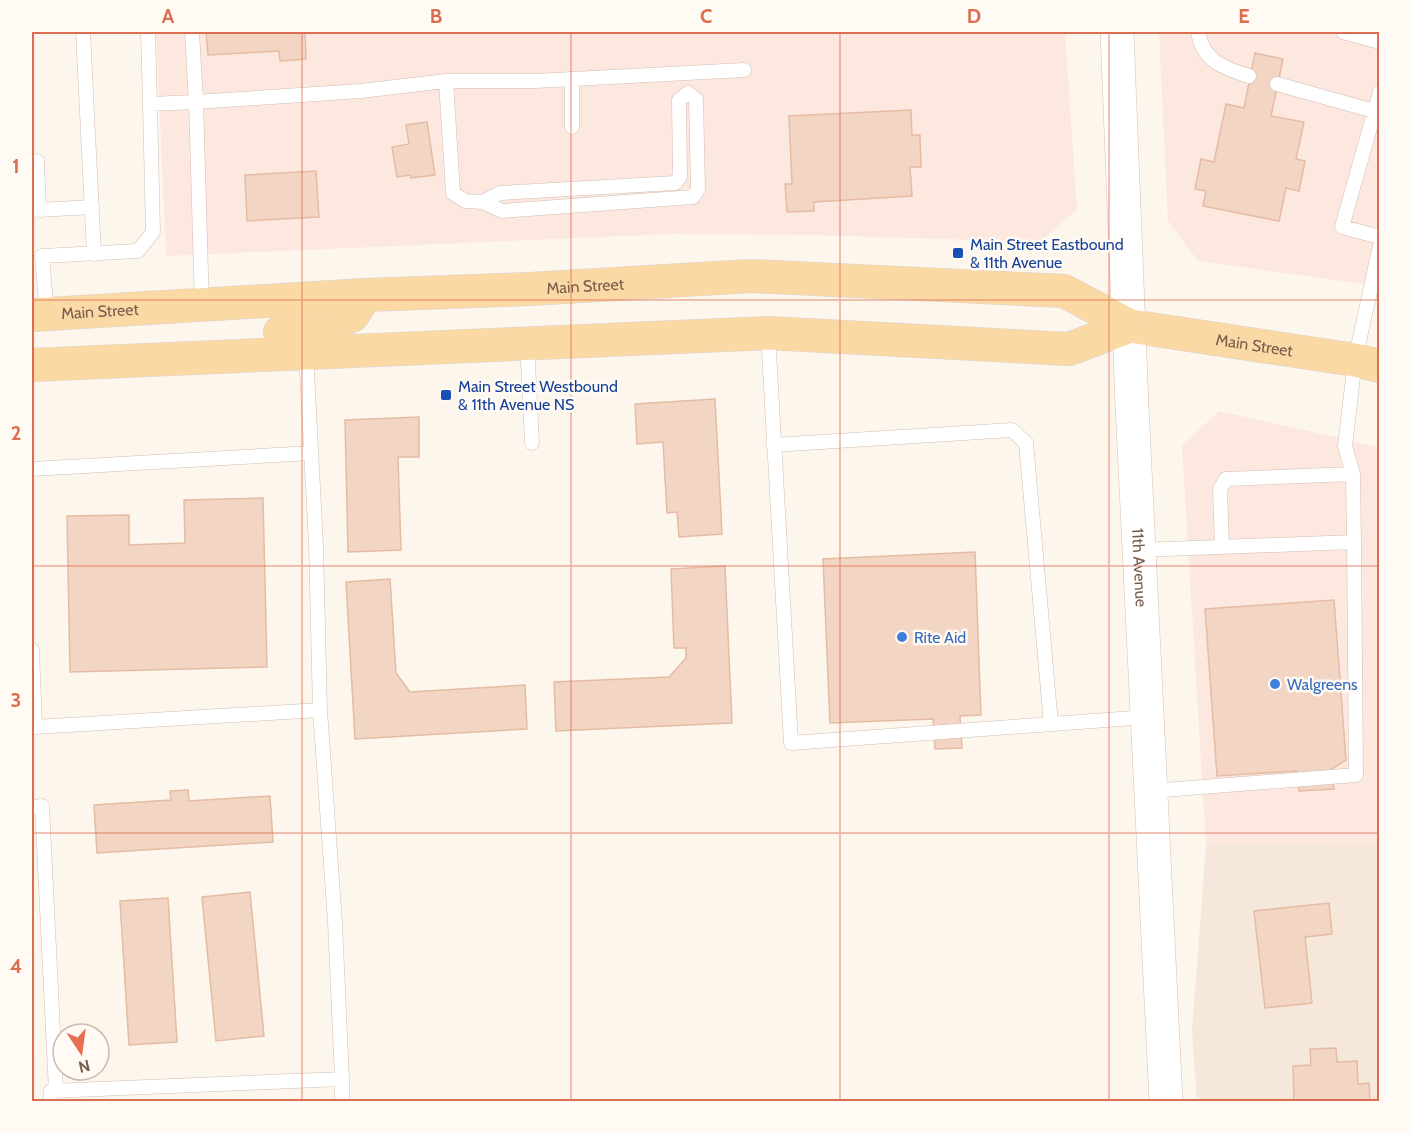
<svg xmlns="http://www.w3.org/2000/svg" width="1411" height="1133" viewBox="0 0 1411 1133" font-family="Cabin,sans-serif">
	<rect width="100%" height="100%" fill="#fdf6ec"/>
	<path fill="#f5e8da" d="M1379 842V1101L1197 1102 1192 1031 1206 845Z"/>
	<path fill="#fde8e0" d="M156 32H1065L1077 210 1039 242 810 235 671 234 166 256Z
		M1159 32H1379V286L1198 261 1168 221Z
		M1219 411 1379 447V842L1206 845 1182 446Z"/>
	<path fill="#f3d5c3" stroke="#e6bba3" stroke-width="1.5" d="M206 32H305L306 59 280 61 279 51 208 55Z
		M1255 53 1283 59 1271 116 1304 122 1296 159 1305 161 1299 191 1286 188 1279 221 1203 206 1206 191 1195 189 1201 159 1214 162 1226 104 1244 108Z
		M911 110 912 135H920L921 167H910L912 196 814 202V211L787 212 785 184H792L789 116Z
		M427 122 435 175 411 178 410 175 397 177 392 147 409 144 406 125Z
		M316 171 319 217 247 221 245 175Z
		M715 399 722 534 679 537 677 512 667 513 663 442 637 444 635 404Z
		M419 417V457H398L401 550 348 552 345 420Z
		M263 498 267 667 70 672 67 516 129 515V545L185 543 184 500Z
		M975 552 981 715 960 716 962 748 935 749 933 719 830 723 823 559Z
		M725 566 732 723 556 731 554 682 669 677 686 658V648H674L671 569Z
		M390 579 396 673 410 692 525 685 527 729 355 739 346 582Z
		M1334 600 1346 760 1332 769 1334 789 1299 791 1297 771 1217 776 1205 609Z
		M188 790 189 801 270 796 273 842 97 853 94 805 171 800 170 791Z
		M250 892 264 1036 216 1041 202 897Z
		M168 898 177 1042 129 1045 120 901Z
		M1329 903 1332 934 1305 937 1312 1003 1265 1008 1254 911Z
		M1336 1048 1337 1062 1357 1061 1358 1084 1369 1083 1370 1102H1274L1294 1099 1293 1066 1311 1065 1310 1049Z"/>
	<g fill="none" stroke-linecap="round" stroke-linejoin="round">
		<defs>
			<path id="service" d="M83 32 94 254
				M148 32 150 104
				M192 32 196 102 361 91 446 81H535L744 70
				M1198 32C1203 61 1223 68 1249 76
				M1343 32 1380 42
				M572 79V127
				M446 81 453 193 465 201 483 202 502 211 693 197 698 189 696 99 688 93
				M1277 84 1374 111
				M1380 92 1342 227 1380 237
				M37 161 39 210 92 207
				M483 202 500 193 675 183 680 177 679 100 688 93
				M47 314 42 256 138 251 153 232 150 104 196 102 202 306
				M768 333 791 743 1148 717
				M527 342 532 443
				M773 445 1012 430 1026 443 1051 724
				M32 469 311 453
				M1222 547 1220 489 1226 479 1353 474
				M1140 550 1354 542 1353 474 1345 446 1355 360 1380 246
				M32 650 35 727 320 710 316 545 306 353
				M1151 791 1356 775 1354 542
				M32 807 42 806 56 1091
				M342 1079V1102
				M50 1102 51 1091 342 1079 335 922 320 710"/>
			<g id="secondary">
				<path id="s1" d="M1117 32 1132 406 1166 1102"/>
			</g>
			<g id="primary">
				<path id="s2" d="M32 315 365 295 530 289 751 276 1064 291 1130 326 1355 360 1380 366"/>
				<path d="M280 332 319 331 353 315 365 295"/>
				<path d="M32 365 768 333 1069 349 1130 326"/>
			</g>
		</defs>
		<use href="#service" stroke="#d1beb0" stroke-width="15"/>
		<use href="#secondary" stroke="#d6c0b0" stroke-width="34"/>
		<use href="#primary" stroke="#dad1cd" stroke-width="34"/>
		<use href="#service" stroke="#fff" stroke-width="14"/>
		<use href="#secondary" stroke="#fff" stroke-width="33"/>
		<use href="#primary" stroke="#fbd9a5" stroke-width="33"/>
	</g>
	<path fill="none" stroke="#dc6d51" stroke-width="1.5" stroke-opacity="0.55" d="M302 32V1102M571 32V1102M840 32V1102M1109 32V1102M32 300H1380M32 566H1380M32 833H1380"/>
	<g fill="#1a4fb4" stroke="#fffaf3" stroke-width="2">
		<rect x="952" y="247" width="12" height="12" rx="3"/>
		<rect x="440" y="389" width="12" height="12" rx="3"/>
	</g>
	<g fill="#3f7fe0" stroke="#fffaf3" stroke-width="2">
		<circle cx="902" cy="637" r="6"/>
		<circle cx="1275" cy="684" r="6"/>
	</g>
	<g text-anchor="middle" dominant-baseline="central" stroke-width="5" stroke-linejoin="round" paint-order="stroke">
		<g font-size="16" fill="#164399" stroke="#fffaf3" text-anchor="start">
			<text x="970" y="244">Main Street Eastbound<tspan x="970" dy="18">&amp; 11th Avenue</tspan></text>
			<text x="458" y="386">Main Street Westbound<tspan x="458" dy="18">&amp; 11th Avenue NS</tspan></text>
		</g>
		<g font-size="16" fill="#7a5c4d" stroke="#fffaf3">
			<text stroke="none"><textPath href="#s2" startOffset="554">Main Street</textPath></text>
			<text stroke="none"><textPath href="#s2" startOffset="68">Main Street</textPath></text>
			<text stroke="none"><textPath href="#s2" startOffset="1234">Main Street</textPath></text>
			<text stroke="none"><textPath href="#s1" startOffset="536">11th Avenue</textPath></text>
		</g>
		<g font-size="16" fill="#366cbe" stroke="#fffaf3" text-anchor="start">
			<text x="914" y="637">Rite Aid</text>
			<text x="1287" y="684">Walgreens</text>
		</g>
	</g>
	<rect width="1411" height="1133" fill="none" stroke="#fffaf3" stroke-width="66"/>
	<g transform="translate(81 1052) rotate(167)"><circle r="28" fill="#fffaf3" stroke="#cabbb1" stroke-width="1.5"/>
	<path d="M0-4.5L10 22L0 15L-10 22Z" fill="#e76f51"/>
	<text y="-9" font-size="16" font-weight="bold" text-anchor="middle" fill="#7a5c4d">N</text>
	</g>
	<rect x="33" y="33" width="1345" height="1067" fill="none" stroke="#dc6d51" stroke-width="2"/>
	<g font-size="20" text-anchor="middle" font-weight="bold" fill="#dc6d51">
		<text x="168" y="23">A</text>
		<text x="436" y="23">B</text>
		<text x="706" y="23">C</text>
		<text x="974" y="23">D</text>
		<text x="1244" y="23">E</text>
		<text x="16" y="173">1</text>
		<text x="16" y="440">2</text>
		<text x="16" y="707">3</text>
		<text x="16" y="973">4</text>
	</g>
</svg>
